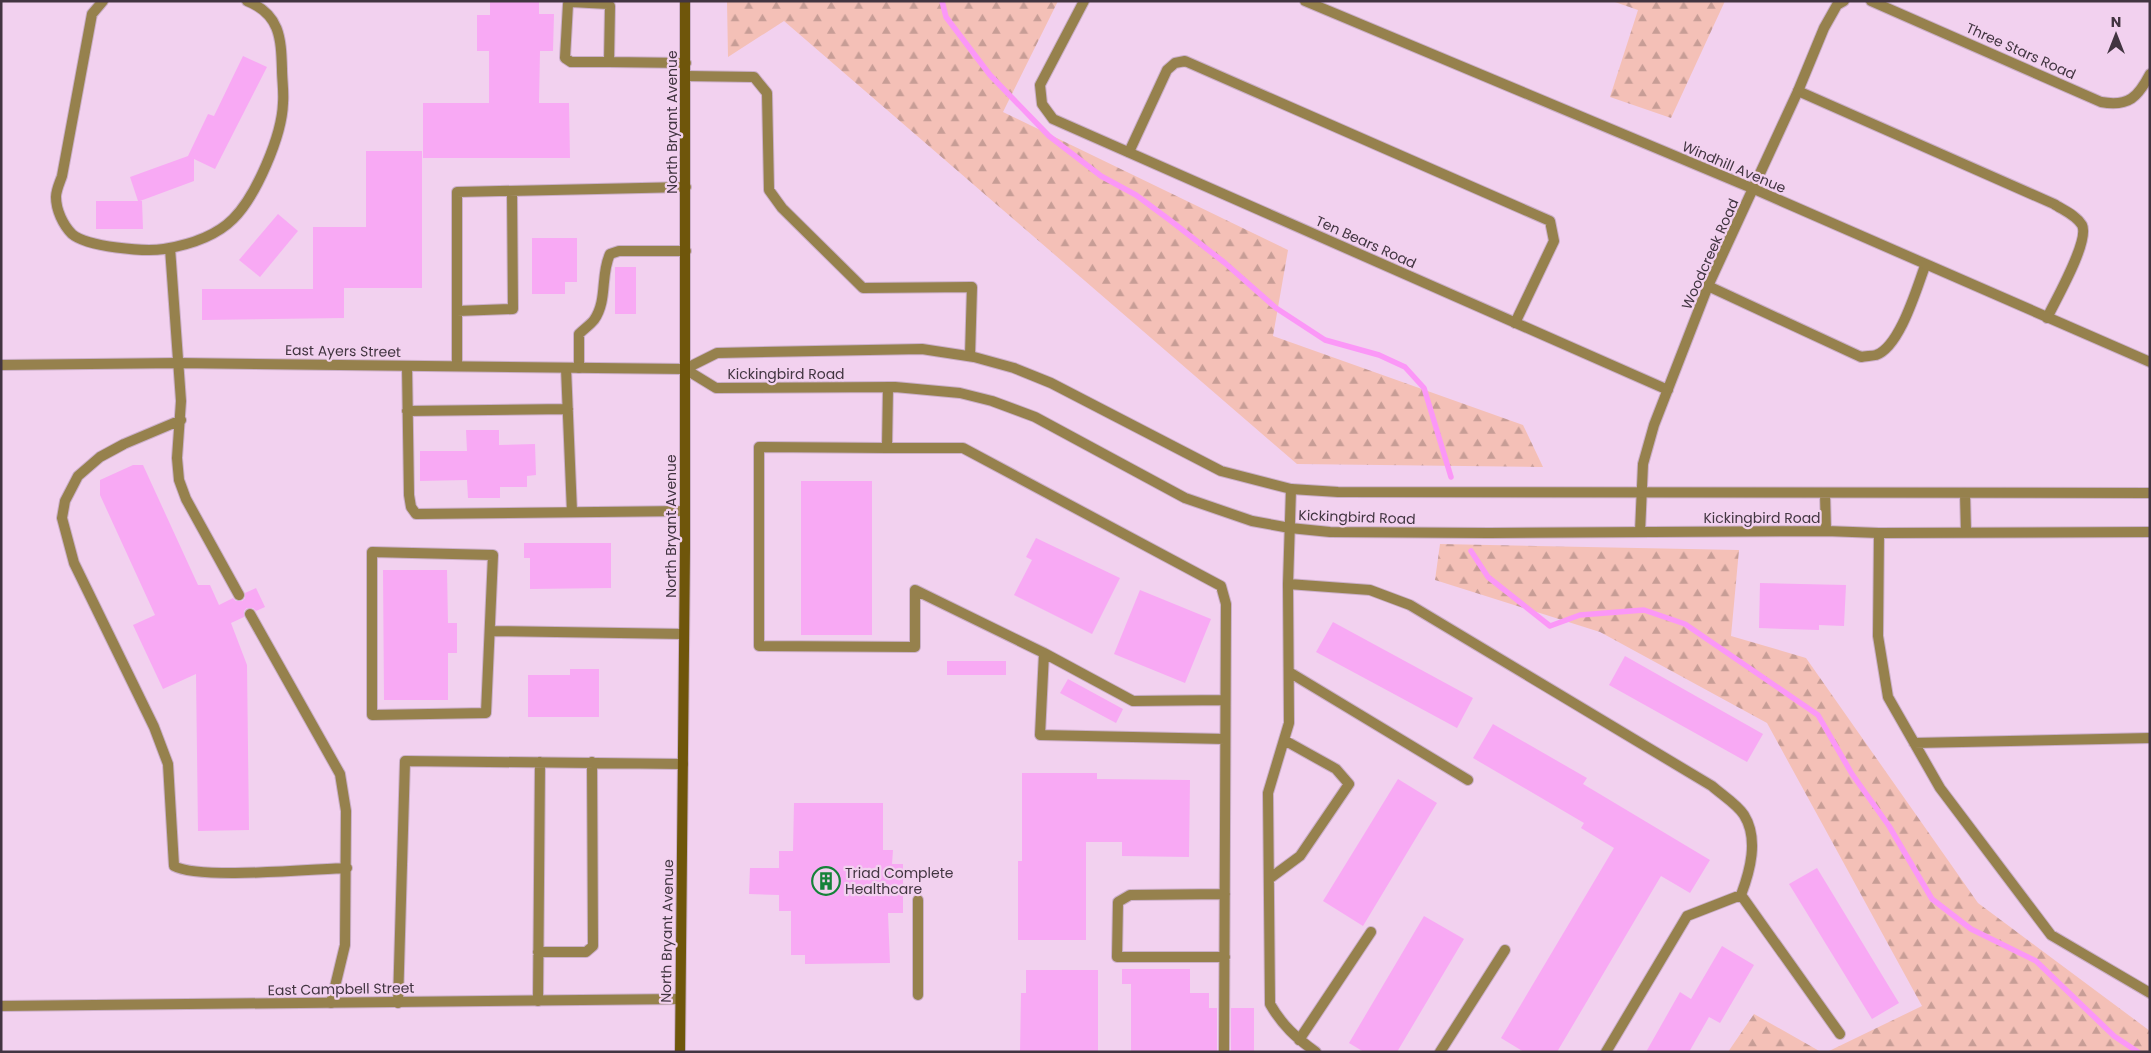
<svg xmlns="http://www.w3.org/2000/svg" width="2151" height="1053" viewBox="0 0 2151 1053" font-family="Poppins,sans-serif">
	<defs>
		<pattern id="forest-firs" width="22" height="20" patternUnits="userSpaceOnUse" patternTransform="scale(1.25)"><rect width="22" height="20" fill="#f4c0b7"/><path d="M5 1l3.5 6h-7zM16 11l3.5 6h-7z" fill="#c79d96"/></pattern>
	</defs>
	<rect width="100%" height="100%" fill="#f2d1ef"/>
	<path fill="url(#forest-firs)" d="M727 1H1058L1003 112 1288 250 1273 336 1523 425 1543 467 1297 464 784 21 728 57Z
		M1612 1H1725L1671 118 1610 97 1638 10Z
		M1440 544 1739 550 1731 636 1806 658 1978 903 2150 1031V1052H1827L1922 1006 1767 723 1600 632 1435 580Z
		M1754 1014 1821 1052H1728Z"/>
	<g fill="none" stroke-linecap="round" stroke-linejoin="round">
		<path stroke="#fb97f7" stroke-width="5.5" d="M942 1 946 17 990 75 1049 136 1101 176 1136 195 1171 221 1225 263 1276 308 1325 340 1379 355 1405 367 1424 388 1451 477
			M1471 551 1488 577 1550 626 1580 615 1644 610 1685 624 1818 715 1852 774 1889 826 1932 899 1971 929 2036 961 2114 1036 2138 1052"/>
	</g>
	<path fill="#f8a9f4" d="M490 1H539V14H554L553 51H540L539 103H569L570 158H423V103H489V51H477V15H490Z
		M243 56 267 67 215 169 194 159V181L140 201H142L143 229H96V201H138L130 177 188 156 208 114 214 116Z
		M366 151H422V288H344V318L202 320V289H313V227H366Z
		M278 214 298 231 260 277 239 260Z
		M532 238H577V282H565V294H532Z
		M615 267H636V314H615Z
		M466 430H499V445L535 444 536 475 527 476V487H500V498H468L467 480 420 481V451H467Z
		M133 465H143L198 585H210L219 605 233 598 236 601H242L245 598V593L256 588 265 607 256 611 253 608H247L244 611V617L231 623 247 665 249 830 198 831 196 674 163 689 133 625 155 615 100 495V480Z
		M801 481H872V635H801Z
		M1036 538 1120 578 1092 634 1014 595 1032 560 1026 557Z
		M524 543H611V588L530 589V558H524Z
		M383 570H447L448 623H457V653H448V700H384Z
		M1760 583 1846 585 1844 626 1819 625V630L1759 628Z
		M1140 590 1211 619 1185 683 1114 654Z
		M1333 622 1473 698 1457 728 1316 652Z
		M1625 656 1763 734 1747 762 1609 685Z
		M947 661H1006V675H947Z
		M570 669H599V717H528V675H570Z
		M1068 679 1123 709 1116 723 1060 693Z
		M1493 724 1587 778 1583 784 1710 860 1690 893 1661 876 1557 1052H1524L1501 1038 1614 848 1581 828 1584 823 1473 758Z
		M1022 773H1097V779L1190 780 1189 857 1122 856V842H1086V940H1018V861H1022Z
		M1398 779 1437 803 1363 926 1323 901Z
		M794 803H883V850H893L892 864H903V913H888L890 963 805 964V955H791V911H779V895L749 894 750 868H779V851H793Z
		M1817 868 1899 1003 1872 1019 1789 884Z
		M1424 916 1464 939 1397 1052H1364L1349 1043Z
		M1722 946 1754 965 1720 1023 1709 1017 1689 1052H1646L1680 992 1691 999Z
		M1122 969H1190V993H1209V1008H1217V1052H1131V984H1122Z
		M1026 970H1098V1052H1020L1021 993H1026Z
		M1231 1008H1254V1052H1231Z"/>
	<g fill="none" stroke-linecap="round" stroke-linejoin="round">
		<defs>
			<path id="service" d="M103 1 92 14 62 176C60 182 56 190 56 197 56 210 63 225 72 234 87 247 145 252 164 249 188 245 215 237 233 219 256 196 282 136 283 103 284 92 282 80 282 69 281 38 280 14 247 1
				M609 62H571L565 58 568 4 571 2 608 4 610 6 609 62 686 63
				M686 76 754 77 767 93 769 190 782 208 863 288 972 287 970 356
				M1798 91 2054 204C2063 210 2076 215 2082 225 2090 241 2055 301 2047 318
				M1129 152 1167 70 1175 63 1185 61 1550 221 1554 241 1515 323
				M170 248 181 401 177 458 179 480 186 499 239 595
				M1708 286 1861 357C1866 356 1872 356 1876 355 1900 347 1917 287 1925 266
				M457 311 513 309 512 191
				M407 366 409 495 411 507 416 514 685 511
				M457 366V192L686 187
				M566 368 572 512
				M579 368V334C584 329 590 325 594 320 608 300 600 275 610 254L619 251H686
				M888 387 887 448H963L1221 586 1226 604 1224 1052
				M407 411 568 409
				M181 420 124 444 100 457 78 476 65 501 62 518 74 563 154 727 168 764 174 866C199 880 313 869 347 868
				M887 448 759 447V646L915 647V590L1044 653 1040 735 1225 739
				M1291 489 1288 584 1289 723 1268 793 1270 1004C1282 1025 1296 1038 1316 1052
				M1879 533 1878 636 1888 697 1940 788 2051 935 2150 993
				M372 552 493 555 486 713 372 715Z
				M1288 584 1370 590 1410 605 1712 786C1722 795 1737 804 1744 815 1759 839 1750 871 1741 895L1687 916 1606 1052
				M250 614 340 774 346 811 345 945 331 1003
				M491 631 684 634
				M1044 653 1133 701 1225 700
				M1289 672 1468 780
				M1914 743 2150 738
				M1269 879 1300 856 1349 784 1336 769 1284 740
				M1741 895 1840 1034
				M538 952H586L593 946 592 762
				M1225 957H1117L1118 902 1130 895 1225 894
				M918 995V900
				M538 1001 540 762
				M398 1003 405 761 683 764
				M1299 1040 1371 932
				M1440 1052 1505 950"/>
			<path id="minor" d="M1084 1 1040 85 1042 104 1053 119 1668 390
				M1305 1 1754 189 2150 362
				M1871 1 2101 102C2129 107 2138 97 2150 74
				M1640 532 1643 464 1654 425 1708 286 1798 91 1824 28 1837 5 1844 1
				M1 1006 680 999"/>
			<path id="tertiary" d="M1 365 178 363 685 369 717 353 922 349 974 357 1014 368 1051 383 1221 471 1291 489 1338 492 2150 493
				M685 369 716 388 895 387 960 393 992 401 1035 417 1185 498 1252 521 1290 528 1330 532 1489 533 1826 531 1879 533 2150 532
				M1825 493 1826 531
				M1965 493 1966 532"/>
			<path id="secondary" d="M680 1052 685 549V1"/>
		</defs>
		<use href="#service" stroke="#cbafc9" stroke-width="12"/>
		<use href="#minor" stroke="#cbafc9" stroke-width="12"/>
		<use href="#tertiary" stroke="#cbafc9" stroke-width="12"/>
		<use href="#secondary" stroke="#cbafc9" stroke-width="12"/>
		<use href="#service" stroke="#96814d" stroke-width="10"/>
		<use href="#minor" stroke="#96814d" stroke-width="10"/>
		<use href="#tertiary" stroke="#96814d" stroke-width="10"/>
		<use href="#secondary" stroke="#6f560b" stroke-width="10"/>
	</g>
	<defs>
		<symbol id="building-ring" viewBox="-11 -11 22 22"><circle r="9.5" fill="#f2d1ef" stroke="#158239" stroke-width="1.5"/><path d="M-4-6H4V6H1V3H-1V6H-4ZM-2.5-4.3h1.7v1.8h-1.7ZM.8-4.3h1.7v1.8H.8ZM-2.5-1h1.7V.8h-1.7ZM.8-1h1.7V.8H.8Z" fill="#158239"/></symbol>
	</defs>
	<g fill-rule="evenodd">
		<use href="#building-ring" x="810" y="865" width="32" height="32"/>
	</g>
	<g text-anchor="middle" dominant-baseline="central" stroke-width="4.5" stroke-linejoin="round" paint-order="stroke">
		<g font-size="14" fill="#423541" stroke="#f2d1ef">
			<text transform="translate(2021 51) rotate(24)">Three Stars Road</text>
			<text transform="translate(672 122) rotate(-90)">North Bryant Avenue</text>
			<text transform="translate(1734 167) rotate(23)">Windhill Avenue</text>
			<text transform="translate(1366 242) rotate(24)">Ten Bears Road</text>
			<text transform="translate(1710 254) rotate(-66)">Woodcreek Road</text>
			<text transform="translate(343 351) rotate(1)">East Ayers Street</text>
			<text x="786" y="374">Kickingbird Road</text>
			<text transform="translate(1357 517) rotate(2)">Kickingbird Road</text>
			<text x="1762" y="518">Kickingbird Road</text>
			<text transform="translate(671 526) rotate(-90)">North Bryant Avenue</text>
			<text transform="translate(667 931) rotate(-89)">North Bryant Avenue</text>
			<text transform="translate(341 989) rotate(-1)">East Campbell Street</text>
		</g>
		<g font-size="14" fill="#423541" stroke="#f2d1ef" text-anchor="start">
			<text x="845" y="873">Triad Complete<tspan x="845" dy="16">Healthcare</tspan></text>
		</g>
	</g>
	<rect width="2151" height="1053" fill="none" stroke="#423541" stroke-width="5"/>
	<g transform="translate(2116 35)" stroke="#f2d1ef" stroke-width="4" paint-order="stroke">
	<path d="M0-4L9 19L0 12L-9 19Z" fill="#423541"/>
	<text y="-8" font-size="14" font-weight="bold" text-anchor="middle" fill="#423541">N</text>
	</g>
</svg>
